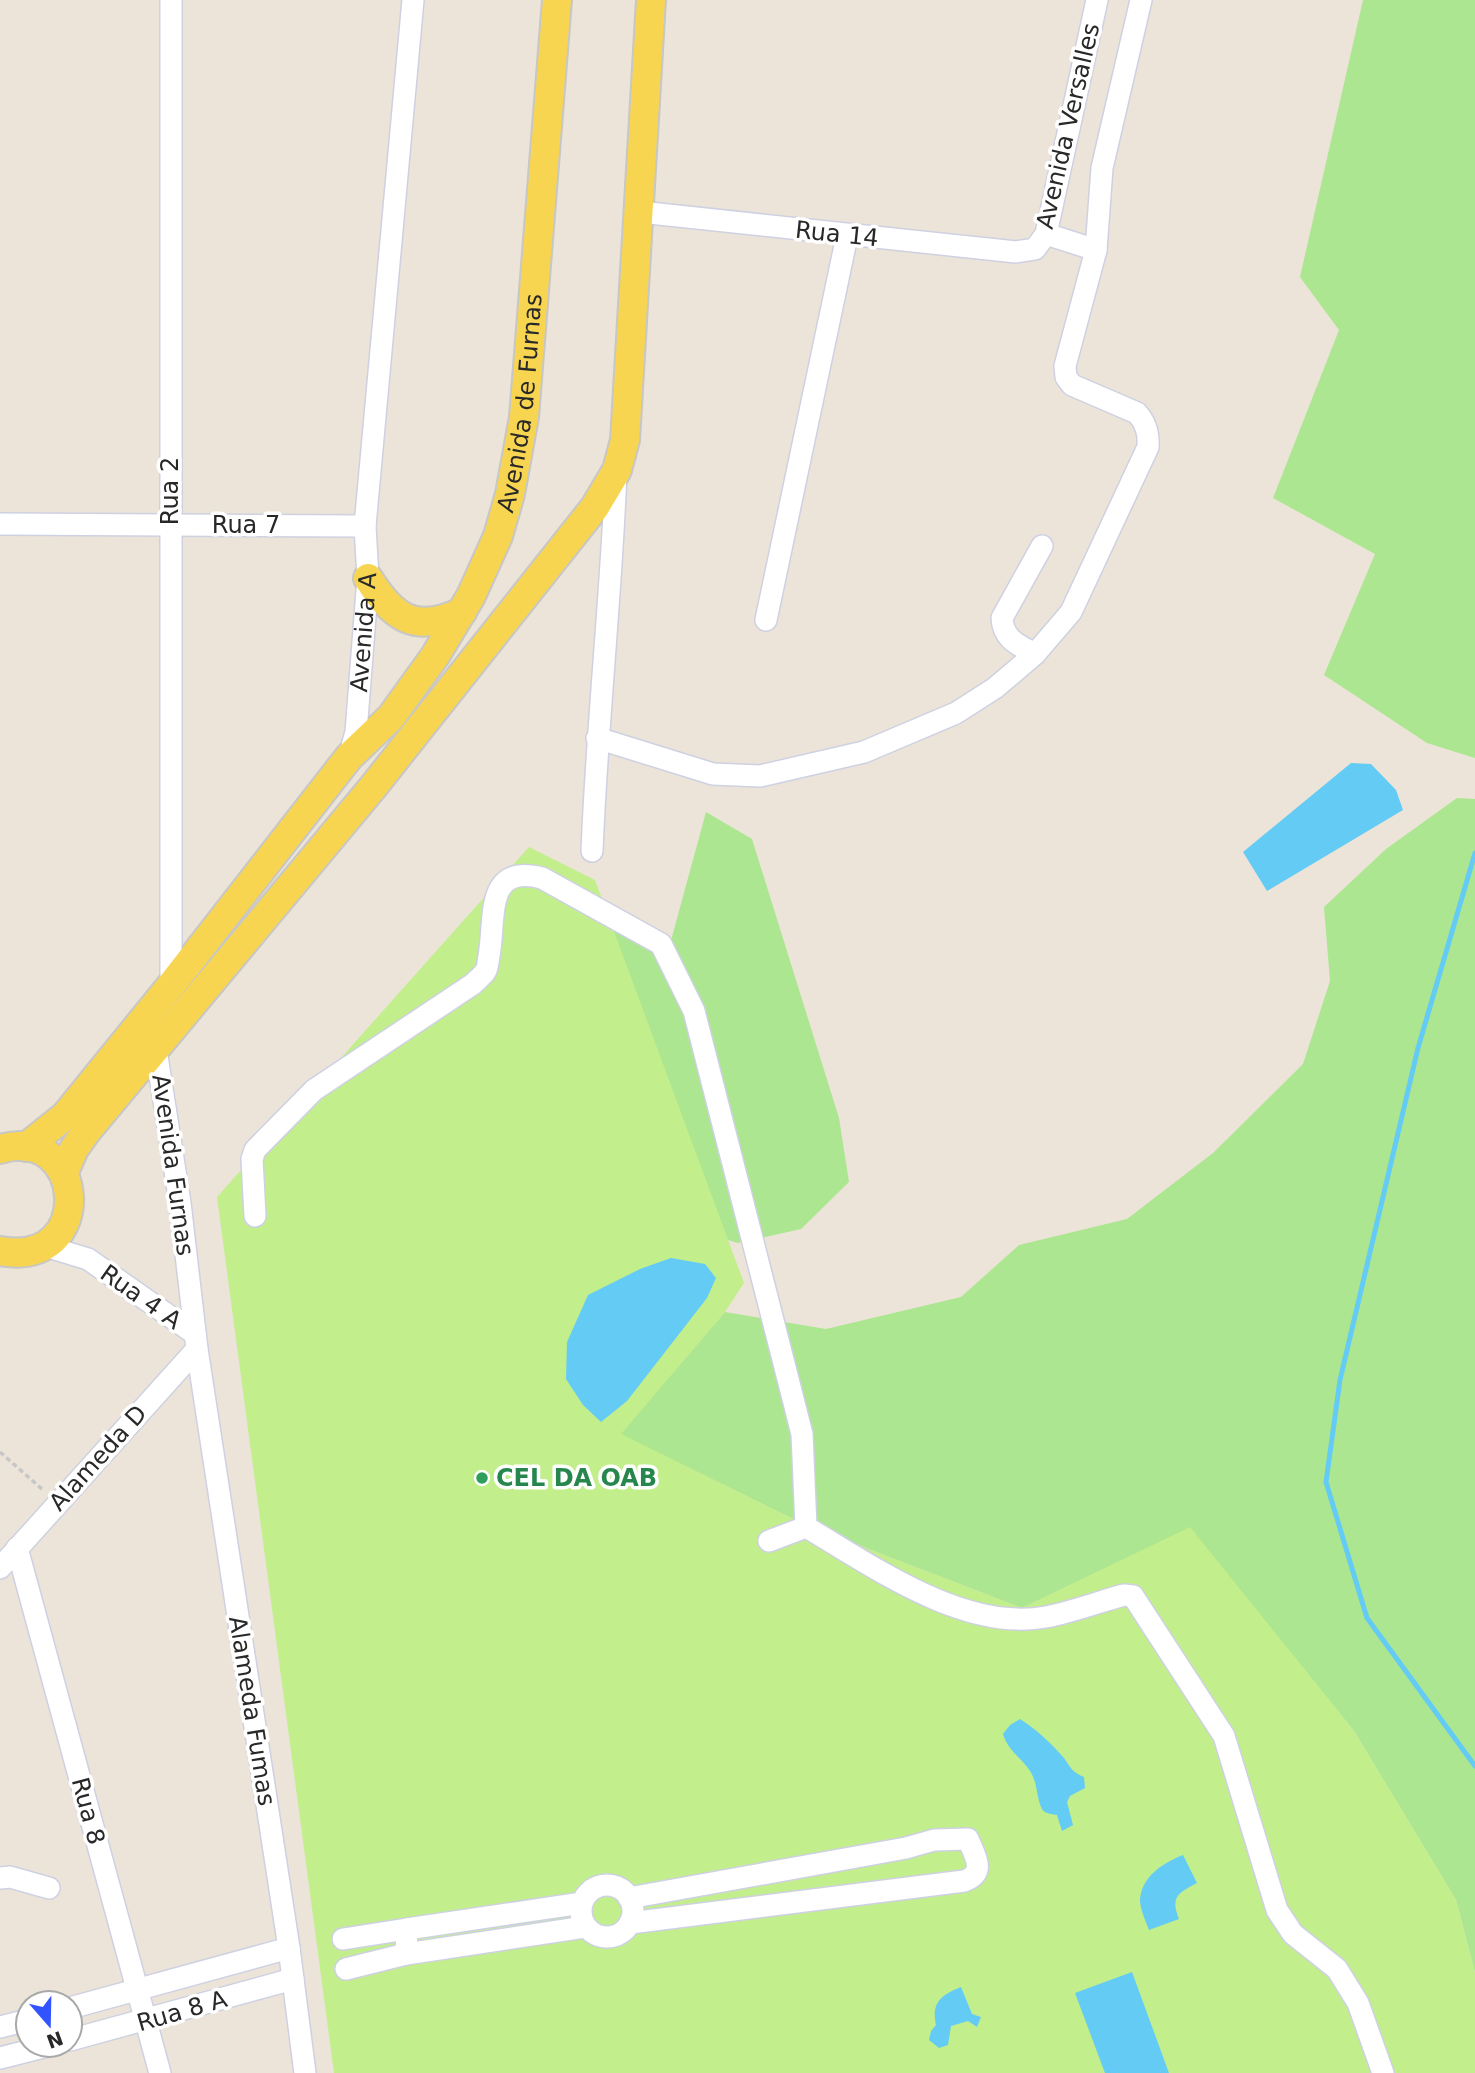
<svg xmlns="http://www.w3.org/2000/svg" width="1475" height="2073" viewBox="0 0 1475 2073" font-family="'DejaVu Sans',sans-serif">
	<rect width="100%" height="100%" fill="#ece4d8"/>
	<path fill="#ace691" d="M1363 0H1475V758L1427 743 1324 675 1375 554 1273 498 1339 330 1300 277Z
		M1457 798 1475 799V1973L1456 1900 1354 1731 1190 1528 1022 1608 801 1523 620 1434 725 1312 826 1329 961 1297 1019 1245 1127 1219 1213 1153 1303 1064 1330 981 1324 907 1386 849Z
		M706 812 752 839 839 1118 849 1182 801 1229 738 1243 569 1193 579 901 670 944Z"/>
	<path fill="#c2ee8c" d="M529 847 595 880 744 1283 725 1312 621 1434 801 1523 1022 1608 1190 1527 1354 1731 1456 1900 1475 1973V2073H334L217 1197Z"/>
	<path fill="#64cbf5" d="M1351 763 1371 764 1396 790 1403 810 1267 891 1243 852Z
		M671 1258 705 1264 716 1278 707 1298 627 1401 601 1422 583 1405 566 1379 567 1342 588 1295 640 1269Z
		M1020 1719C1036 1729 1051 1743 1064 1758 1071 1768 1072 1772 1084 1777L1085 1788 1070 1796 1067 1802 1073 1825 1062 1831 1057 1815C1052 1814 1045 1814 1042 1809 1036 1797 1038 1783 1030 1771 1021 1757 1008 1751 1003 1734L1010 1725Z
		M1183 1855 1197 1883C1178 1893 1170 1897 1179 1919L1149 1930C1146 1922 1141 1911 1140 1902 1140 1877 1163 1863 1183 1855Z
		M1132 1972 1169 2073H1105L1075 1993Z
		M961 1987 972 2014 981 2017 977 2027 968 2021 951 2026 948 2045 939 2048 929 2040 931 2031 936 2025C931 2003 941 1995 961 1987Z"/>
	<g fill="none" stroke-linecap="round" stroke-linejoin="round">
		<path stroke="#64cbf5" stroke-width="5" d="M1475 853 1418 1048 1340 1380 1326 1482 1367 1618 1475 1766"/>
		<defs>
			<g id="minor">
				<path d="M171 0V988"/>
				<path d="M640 212 1016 252 1035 249 1046 234 1097 0"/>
				<path d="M1096 250 1102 168 1141 0"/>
				<path d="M0 524 365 526"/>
				<path d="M766 620 847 236"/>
				<path d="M1035 654C1018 645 1003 639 1002 618L1042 546"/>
				<path d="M597 738 713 774 760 776 864 752 956 713 995 688 1035 654 1071 612 1148 447C1149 433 1146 423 1137 413L1072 385 1066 377 1065 366 1096 250 1046 234"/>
				<path id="s1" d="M349 757 356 732 368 578 365 526 413 0"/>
				<path d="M592 851C597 725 611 599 616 473"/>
				<path d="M158 1040 156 1050 180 1203 197 1349 289 1948 305 2073"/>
				<path d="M255 1216 252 1159 255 1150 314 1090 473 984C477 980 482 976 485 972 488 968 488 961 489 956 496 918 484 863 542 878L661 944 694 1011 802 1434 806 1527"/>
				<path d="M45 1246 88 1259 195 1334"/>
				<path d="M769 1541 806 1527C874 1567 964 1632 1046 1617 1072 1612 1098 1602 1124 1595L1133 1596 1224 1736 1277 1910 1293 1934 1337 1969 1358 2003 1383 2073"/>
				<path d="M17 1548 160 2073"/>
				<path d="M0 1568 197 1349"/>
				<path d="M0 1878 10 1877 49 1888"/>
				<circle cx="607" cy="1911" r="26"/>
				<path d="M629 1898 906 1848 934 1840 968 1839C975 1856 987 1873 964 1881L630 1923"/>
				<path d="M343 1939 407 1929"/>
				<path d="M406 1954 407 1929 582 1903"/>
				<path d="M346 1969 406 1954 585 1927"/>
				<path d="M70 2008 289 1948"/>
				<path d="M0 2027 28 2020"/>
				<path d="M70 2040 293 1979"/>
				<path d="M0 2058 51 2045"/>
			</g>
			<g id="major">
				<path d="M368 578C393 618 415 634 462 612"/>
				<path id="s2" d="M26 1147 65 1116 173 983 349 757 391 717 435 656 471 596 498 536 510 494 524 417 557 0"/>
				<path d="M0 1149C86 1123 98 1269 0 1251"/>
				<path d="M64 1172 74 1149 86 1132 373 787 595 507 617 470 625 440 651 0"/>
			</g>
		</defs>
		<use href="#minor" stroke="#ced1e2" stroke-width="24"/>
		<use href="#major" stroke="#c7c7c7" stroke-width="32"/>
		<path stroke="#c7c7c7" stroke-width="3.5" stroke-dasharray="5 3.5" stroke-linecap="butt" d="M0 1452 43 1490"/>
		<use href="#minor" stroke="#fff" stroke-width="21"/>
		<use href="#major" stroke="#f8d551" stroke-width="28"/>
	</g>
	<circle fill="#2e9e5b" stroke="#fff" stroke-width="2.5" cx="482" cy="1478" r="7"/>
	<g text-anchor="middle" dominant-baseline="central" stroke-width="7" stroke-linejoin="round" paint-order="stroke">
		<g font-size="24" fill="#282828" stroke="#fff">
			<text transform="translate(1068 126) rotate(-77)">Avenida Versalles</text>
			<text transform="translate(837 234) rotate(6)">Rua 14</text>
			<text stroke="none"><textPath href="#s2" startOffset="912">Avenida de Furnas</textPath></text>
			<text transform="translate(170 491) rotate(-90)">Rua 2</text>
			<text x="246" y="525">Rua 7</text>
			<text stroke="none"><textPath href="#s1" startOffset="126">Avenida A</textPath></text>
			<text transform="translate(173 1165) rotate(82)">Avenida Furnas</text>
			<text transform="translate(141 1297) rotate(35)">Rua 4 A</text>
			<text transform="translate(98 1458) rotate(-48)">Alameda D</text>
			<text transform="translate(252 1711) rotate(81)">Alameda Fumas</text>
			<text transform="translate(88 1811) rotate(75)">Rua 8</text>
			<text transform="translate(182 2011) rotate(-16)">Rua 8 A</text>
		</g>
		<g font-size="24" font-weight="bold" fill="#27864d" stroke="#fff" text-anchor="start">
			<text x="496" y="1478">CEL DA OAB</text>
		</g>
	</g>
	<g transform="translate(49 2024) rotate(160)"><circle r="33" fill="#ffffff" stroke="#a9a9a9" stroke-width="2"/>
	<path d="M0-5L12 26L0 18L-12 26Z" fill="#3254ff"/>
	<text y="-10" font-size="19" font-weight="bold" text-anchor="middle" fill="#282828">N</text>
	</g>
</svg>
